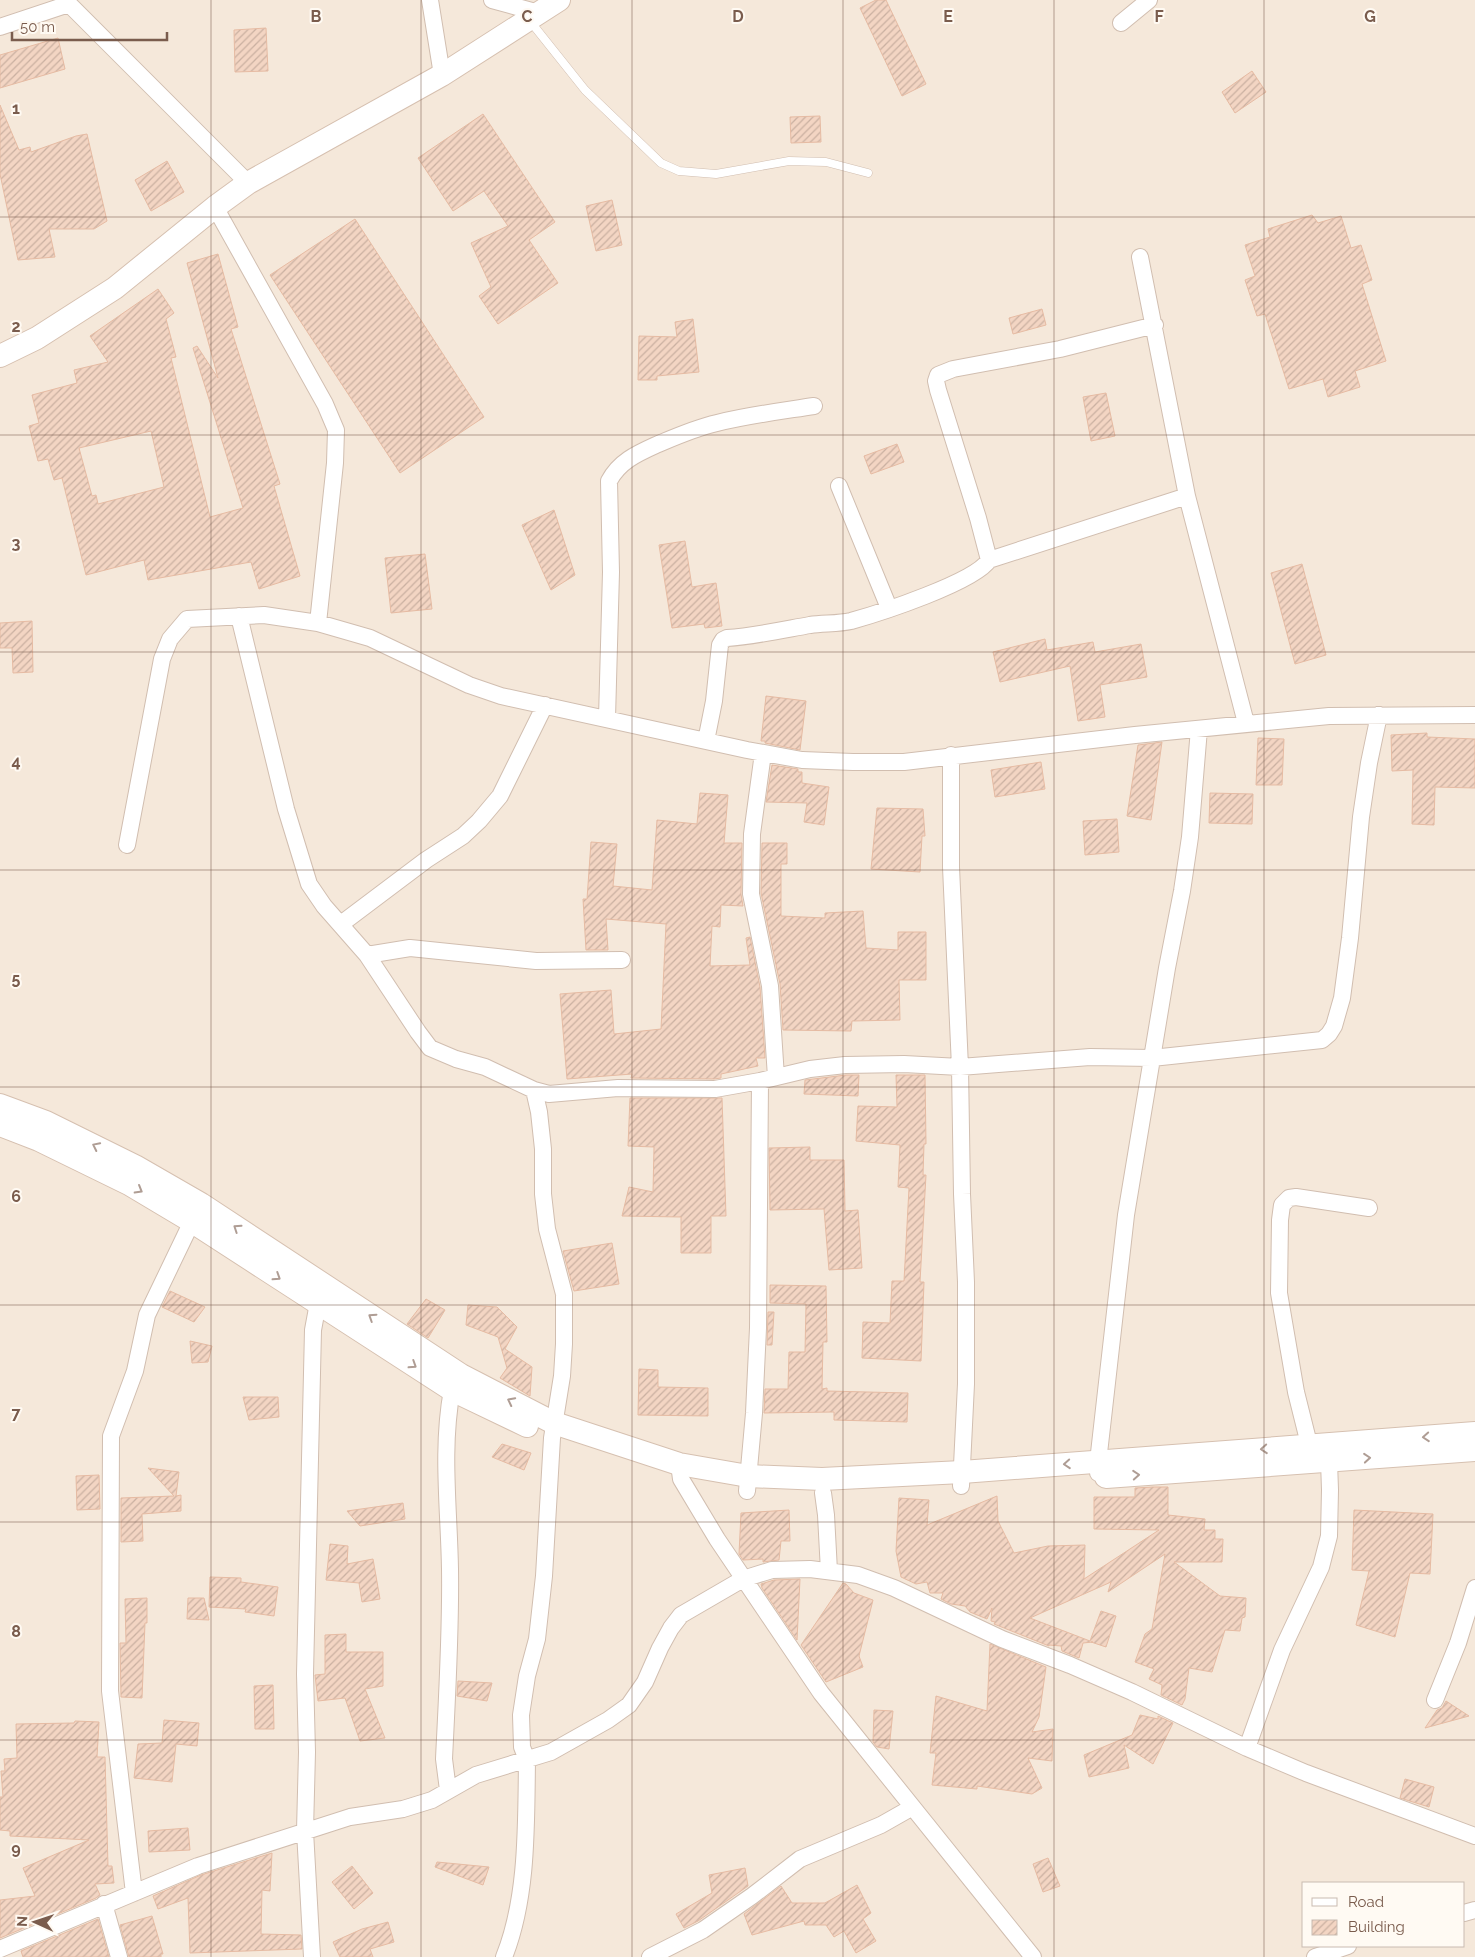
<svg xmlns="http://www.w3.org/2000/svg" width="1475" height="1957" viewBox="0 0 1475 1957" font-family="Raleway,sans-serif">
	<defs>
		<pattern id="building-hatch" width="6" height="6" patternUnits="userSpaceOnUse" patternTransform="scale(1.25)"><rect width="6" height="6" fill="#f3d5c3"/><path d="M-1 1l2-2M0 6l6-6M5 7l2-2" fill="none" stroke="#cab0a1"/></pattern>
	</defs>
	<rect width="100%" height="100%" fill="#fdf6ec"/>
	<path fill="#f5e8da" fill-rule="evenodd" d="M0 0H1475V1957H0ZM1304 1883H1464V1946H1304Z"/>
	<path fill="url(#building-hatch)" stroke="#e6bba3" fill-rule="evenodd" d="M876 0H886L926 84 902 96 860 8Z
		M266 28 268 71 235 72 234 30Z
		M58 38 65 69 0 88V55Z
		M1252 71 1266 92 1235 113 1222 92Z
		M0 105 19 150 30 147 31 152 76 136 87 134 107 221 94 229H49L55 257 18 260 0 174Z
		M483 114 555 222 529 240 558 283 498 324 479 296 491 287 471 243 508 226 484 191 453 211 418 158Z
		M820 116 821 142 791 143 790 117Z
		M167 161 184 192 151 211 135 180Z
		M612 200 622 245 596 251 586 206Z
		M1312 215 1318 223 1341 216 1351 248 1361 245 1372 280 1362 284 1386 361 1355 371 1360 387 1328 397 1323 379 1289 389 1265 314 1257 316 1245 280 1255 276 1245 245 1270 237 1268 229Z
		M355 219 484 417 400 473 270 275Z
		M218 254 238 327 231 329 280 484 274 486 300 576 259 589 251 562 148 580 144 560 86 575 62 478 54 480 48 459 38 461 29 426 39 423 32 395 77 383 74 370 108 362 90 336 158 289 174 313 166 319 176 357 171 358 210 517 243 508 193 348 197 346 218 378 187 263ZM151 431 164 487 98 504 96 495 92 496 79 448Z
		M1042 309 1046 325 1013 334 1009 318Z
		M693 319 699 372 657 376V380H638L639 336 677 337 675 322Z
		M1106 393 1115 436 1091 441 1083 397Z
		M897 444 904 462 871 474 864 456Z
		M554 510 575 575 551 590 522 525Z
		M685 541 692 587 716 583 722 626 705 628 704 624 672 628 659 545Z
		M425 554 432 609 391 613 385 558Z
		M1302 564 1326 655 1295 664 1271 573Z
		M32 621 33 672 13 673 12 648H0V623Z
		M1045 639 1047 650 1093 642 1095 652 1141 644 1147 677 1100 685 1105 717 1078 721 1070 666 1000 682 993 652Z
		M766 696 806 701 800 750 765 743V741H761Z
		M1427 733V737L1475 739V788L1435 787 1434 825 1412 824 1413 770 1392 771 1391 735Z
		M1258 738 1284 739 1282 785H1256Z
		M1162 742 1151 820 1127 816 1138 745Z
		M1041 762 1045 789 995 797 991 770Z
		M772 765 798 769V772H802V783L829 787 824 825 804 822 807 803 766 802Z
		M700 793 728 795 724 843H742L741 894 743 906 721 905 720 927 712 926 710 966 750 965 746 938 750 937 760 987 765 1058H756L758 1066 721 1074V1078L714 1079 631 1078 632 1074 567 1079 560 994 611 990 614 1034 661 1029 666 924 606 919 608 950H586L583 899H587L591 842 617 844 613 886 652 890 657 820 697 824Z
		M1210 793 1253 794 1252 824 1209 823Z
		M877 808 923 809 925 836H922L920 872 871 869Z
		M1117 819 1119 852 1085 855 1083 821Z
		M762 843H787V864H781V916L825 918V913L863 911 866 948 898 950V932H926V980H899L900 1020 852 1021 851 1031 783 1030 780 984 761 893Z
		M846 1075H859L858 1096 804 1094 805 1080Z
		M896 1075H925L926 1144H924L923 1175H926L920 1282H924L921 1361 862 1358 863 1322 890 1323 892 1281H904L909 1188 898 1187 900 1145 856 1141 858 1106 897 1107Z
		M630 1098H722L726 1216H711V1253H681V1217L622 1216 629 1187 653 1192 654 1147 628 1146Z
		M810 1147V1160H844L845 1211 858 1210 862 1268 829 1270 824 1209 770 1210 769 1148Z
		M612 1243 619 1284 574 1291 563 1251Z
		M770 1285 826 1286 827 1342H823L822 1389 827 1388V1391L908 1393 907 1422 834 1420V1412L764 1413 765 1389H788L789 1352H805L806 1304 770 1303Z
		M170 1291 205 1307 194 1322 162 1307Z
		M426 1299 445 1310 428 1338 407 1324Z
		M468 1305 497 1307 517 1327 505 1349 532 1367 530 1396 500 1378 507 1368 498 1337 466 1325Z
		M768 1312H774L772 1345H767Z
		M190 1341 212 1346 208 1362 192 1363Z
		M639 1369 658 1370V1387L708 1388V1416L638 1415Z
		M243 1397H278L279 1417 249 1420Z
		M502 1444 531 1453 524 1470 492 1457Z
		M148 1468 179 1472 176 1496 181 1495V1511L142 1514 143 1541 121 1542V1498L174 1496Z
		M99 1475 100 1509 77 1510 76 1476Z
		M1153 1487H1168V1515L1205 1519 1204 1530H1215V1539H1223L1222 1562H1174L1220 1596 1246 1598 1245 1617 1242 1618 1240 1631 1225 1630 1212 1672 1189 1668 1185 1699 1182 1705 1161 1695 1162 1685 1149 1679 1154 1669 1135 1662 1145 1634 1152 1629 1165 1554 1108 1592 1111 1582 1030 1618 1090 1641 1101 1611 1116 1616 1106 1647 1091 1642H1093L1083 1643 1079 1658 1062 1651 1061 1646 1049 1645V1646L994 1624 995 1622 991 1621 992 1608 987 1619 970 1612 965 1606 951 1604 941 1599 943 1593H930L927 1582 916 1584 901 1577 896 1551 899 1498 929 1500 927 1525 997 1496 998 1521 1014 1553 1048 1546 1085 1545 1084 1579 1159 1530 1094 1529V1497H1135V1488Z
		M403 1503 405 1519 360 1526 347 1511Z
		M789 1510 790 1541H781L779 1560 763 1562V1559L743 1560 739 1554 741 1513Z
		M1354 1510 1433 1514 1430 1574 1410 1573 1395 1637 1356 1625 1369 1571 1352 1570Z
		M330 1544 348 1546 347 1564 373 1559 380 1599 362 1602 359 1583 326 1580Z
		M210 1577 241 1578V1582L278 1587 274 1616 245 1612 246 1609 209 1607Z
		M800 1579 797 1640 762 1588 761 1584 774 1580Z
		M843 1583 846 1584 854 1593 873 1600 859 1656 863 1667 826 1682 801 1645Z
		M147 1598V1623H145L142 1698 121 1697 120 1643H126L125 1599Z
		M188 1598H204L209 1620 187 1619Z
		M346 1634V1652H383V1686L365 1689 385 1738 360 1741 345 1698 318 1701 315 1675 325 1674V1635Z
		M990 1644 1046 1667 1039 1717 1032 1732 1053 1729 1052 1761 1028 1758 1042 1788 1032 1794 977 1786V1789L932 1785 936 1753H930L936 1696 987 1711Z
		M458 1681 492 1683 487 1701 457 1696Z
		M273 1685 274 1729H255L254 1686Z
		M1446 1701 1469 1716 1425 1728 1437 1710 1442 1708Z
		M874 1710 893 1711 889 1749 877 1747 873 1742Z
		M1140 1715 1158 1719V1716L1173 1723 1153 1764 1124 1745 1129 1768 1089 1777 1084 1755 1132 1735Z
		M164 1720 199 1723 197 1746 176 1744 172 1782 134 1778 138 1744 162 1743Z
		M75 1721 99 1722 97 1757H105L108 1866H112L114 1883 95 1884 100 1895 96 1898 0 1938V1900L35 1896 23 1868 89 1840 10 1836V1831L0 1830V1797H3L1 1771H5L4 1759 17 1758 16 1724 74 1723Z
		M1405 1779 1434 1787 1429 1807 1400 1798Z
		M188 1828 190 1850 149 1852 148 1831Z
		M272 1853 270 1891 262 1890 261 1934 301 1935 302 1949 190 1953 188 1898 158 1909 153 1896 201 1875Z
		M1048 1858 1060 1886 1043 1892 1033 1864Z
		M437 1862 489 1867 483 1885 435 1867Z
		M352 1866 373 1893 354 1909 332 1882Z
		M745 1868 748 1886 698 1921 684 1928 676 1914 712 1893 709 1875Z
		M857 1885 871 1913 863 1919 876 1941 856 1953 844 1931 834 1937 826 1925H805L804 1921 752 1935 744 1914 781 1886 792 1903H825Z
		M152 1916 163 1954H161V1957H129L120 1925Z
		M98 1919 109 1957H23L21 1951Z
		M388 1922 394 1942 370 1949 373 1957H340L333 1942 362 1929Z"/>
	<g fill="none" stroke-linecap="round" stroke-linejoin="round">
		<defs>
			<path id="lane" d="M530 21 585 90 661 163 679 171 716 174 789 161 826 162 868 173"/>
			<path id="street" d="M68 0 69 4 248 183
				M430 0 442 75
				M492 0 539 13
				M1121 23 1149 0
				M0 27 69 4
				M215 207 325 404 336 430 335 463 318 623
				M1140 257 1187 496 1246 723
				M839 486 889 608
				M989 560 1187 496
				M239 616 286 809 309 884 324 906 367 955 418 1032 430 1048 456 1059 485 1067 534 1090 549 1094 618 1088 715 1089 760 1081 810 1069 845 1065 904 1064 960 1067 1090 1057 1152 1058 1322 1040 1329 1034 1334 1026 1342 998 1350 938 1361 817 1369 763 1379 715
				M607 718 611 572 609 481C619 462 636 454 656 445 675 437 695 428 717 423 749 415 782 411 814 406
				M706 741 714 701 720 645 723 640 727 638C755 636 782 630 810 625 823 623 838 624 851 621 880 613 975 582 989 560L978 518 938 390 936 381 938 375 953 369 1060 349 1155 325
				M763 753 752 834 751 894 770 986 776 1077
				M951 755V867L960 1067 962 1194 966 1282V1384L961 1486
				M127 845 162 659 170 639 187 619 264 615 318 623 370 638 469 685 501 696 747 750 802 760 853 762H904L1135 735 1329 716 1475 715
				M341 924 426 860 463 836 479 821 500 796 545 705
				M367 955 410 948 536 961 622 960
				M1312 1456 1296 1392 1279 1293 1280 1220 1282 1205 1289 1198 1296 1197 1369 1208
				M679 1464 681 1479 717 1539 821 1693 1033 1957
				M1098 1473V1462L1126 1215 1167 968 1182 891 1190 837 1199 729
				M747 1491 754 1413 758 1328 760 1081
				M823 1493 826 1515 829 1571
				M1435 1700 1458 1643 1475 1588
				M1247 1748 1282 1650 1321 1567 1329 1536 1330 1490 1329 1461
				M448 1790 444 1759C447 1696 451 1632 450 1569 449 1509 441 1449 452 1390
				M134 1893 110 1691 111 1436 135 1371 147 1315 196 1213
				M104 1904 119 1957
				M1464 1913 1475 1910
				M0 1949 198 1866 350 1817 403 1809 432 1800 476 1775 551 1752 608 1720 629 1705 645 1682 660 1648 671 1628 681 1615 743 1579 772 1570 810 1569 858 1575 894 1588 1002 1639 1070 1665 1132 1692 1247 1748 1306 1773 1475 1836
				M312 1957 305 1831 307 1752 305 1674 313 1330 318 1303
				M504 1957C528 1897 526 1825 527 1760L522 1747 521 1715 527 1676 537 1639 544 1576 552 1438 562 1376 564 1344V1294L547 1229 543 1194V1149L539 1112 534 1090
				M650 1957 703 1930 752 1896 800 1859 881 1825 911 1808
				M1315 1957 1348 1946"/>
			<path id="secondary" d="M0 356 37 338 115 288 215 207 248 183 442 75 559 0
				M0 1105 46 1122 135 1166 201 1204 461 1375 554 1423 679 1464 748 1476 822 1479 962 1472 1475 1433
				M0 1125 39 1140 129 1184 191 1221 452 1390 527 1426
				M1106 1477 1475 1450"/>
		</defs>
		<use href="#lane" stroke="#d1beb0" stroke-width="9"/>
		<use href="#street" stroke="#d1beb0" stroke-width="18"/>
		<use href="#secondary" stroke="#d6c0b0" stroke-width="24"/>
		<use href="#lane" stroke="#fff" stroke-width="8"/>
		<use href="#street" stroke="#fff" stroke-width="16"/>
		<use href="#secondary" stroke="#fff" stroke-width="22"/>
	</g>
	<defs><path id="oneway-chevron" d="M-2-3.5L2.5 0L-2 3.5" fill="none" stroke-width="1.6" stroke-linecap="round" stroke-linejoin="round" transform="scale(1.25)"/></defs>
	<g stroke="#af9d94">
		<use href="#oneway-chevron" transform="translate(96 1146) rotate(-154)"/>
		<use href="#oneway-chevron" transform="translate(139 1190) rotate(30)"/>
		<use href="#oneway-chevron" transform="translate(237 1228) rotate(-146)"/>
		<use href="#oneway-chevron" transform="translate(277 1277) rotate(33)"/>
		<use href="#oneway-chevron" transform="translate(372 1317) rotate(-147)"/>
		<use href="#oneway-chevron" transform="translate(413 1365) rotate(33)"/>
		<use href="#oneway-chevron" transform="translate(511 1401) rotate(-153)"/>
		<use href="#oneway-chevron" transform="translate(1426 1437) rotate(176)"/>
		<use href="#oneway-chevron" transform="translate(1264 1449) rotate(176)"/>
		<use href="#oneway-chevron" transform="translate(1367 1458) rotate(-5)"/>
		<use href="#oneway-chevron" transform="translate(1067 1464) rotate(176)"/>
		<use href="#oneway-chevron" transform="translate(1136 1475) rotate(-4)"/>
	</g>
	<path fill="none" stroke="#7a5c4d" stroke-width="1" stroke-opacity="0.55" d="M211 0V1957M421 0V1957M632 0V1957M843 0V1957M1054 0V1957M1264 0V1957M0 217H1475M0 435H1475M0 652H1475M0 870H1475M0 1087H1475M0 1305H1475M0 1522H1475M0 1740H1475"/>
	<g font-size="16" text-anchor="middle" font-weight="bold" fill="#7a5c4d" stroke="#fffaf3" stroke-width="4" stroke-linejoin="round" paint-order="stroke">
		<text x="316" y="22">B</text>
		<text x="527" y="22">C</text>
		<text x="738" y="22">D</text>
		<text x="948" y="22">E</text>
		<text x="1159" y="22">F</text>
		<text x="1370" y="22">G</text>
		<text x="16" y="114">1</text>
		<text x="16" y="332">2</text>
		<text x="16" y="549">3</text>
		<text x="16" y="767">4</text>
		<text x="16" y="984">5</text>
		<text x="16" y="1202">6</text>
		<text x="16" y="1419">7</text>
		<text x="16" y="1637">8</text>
		<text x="16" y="1854">9</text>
	</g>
	<rect x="1302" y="1882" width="162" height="65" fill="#fffaf3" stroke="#cabbb1"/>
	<rect x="1312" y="1898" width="25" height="8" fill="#ffffff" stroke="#cabbb1"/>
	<text x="1348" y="1907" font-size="15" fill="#7a5c4d">Road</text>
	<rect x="1312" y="1920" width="25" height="15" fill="url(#building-hatch)" stroke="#cabbb1"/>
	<text x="1348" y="1932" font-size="15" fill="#7a5c4d">Building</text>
	<g transform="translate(35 1922) rotate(273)" stroke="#fffaf3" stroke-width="4" paint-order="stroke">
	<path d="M0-4L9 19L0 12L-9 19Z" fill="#7a5c4d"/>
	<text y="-8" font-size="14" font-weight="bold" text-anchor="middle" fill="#7a5c4d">N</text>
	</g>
	<path d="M12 32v8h155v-8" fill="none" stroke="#7a5c4d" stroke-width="2.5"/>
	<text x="20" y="32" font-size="15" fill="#7a5c4d" stroke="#fffaf3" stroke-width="4" paint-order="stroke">50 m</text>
</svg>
